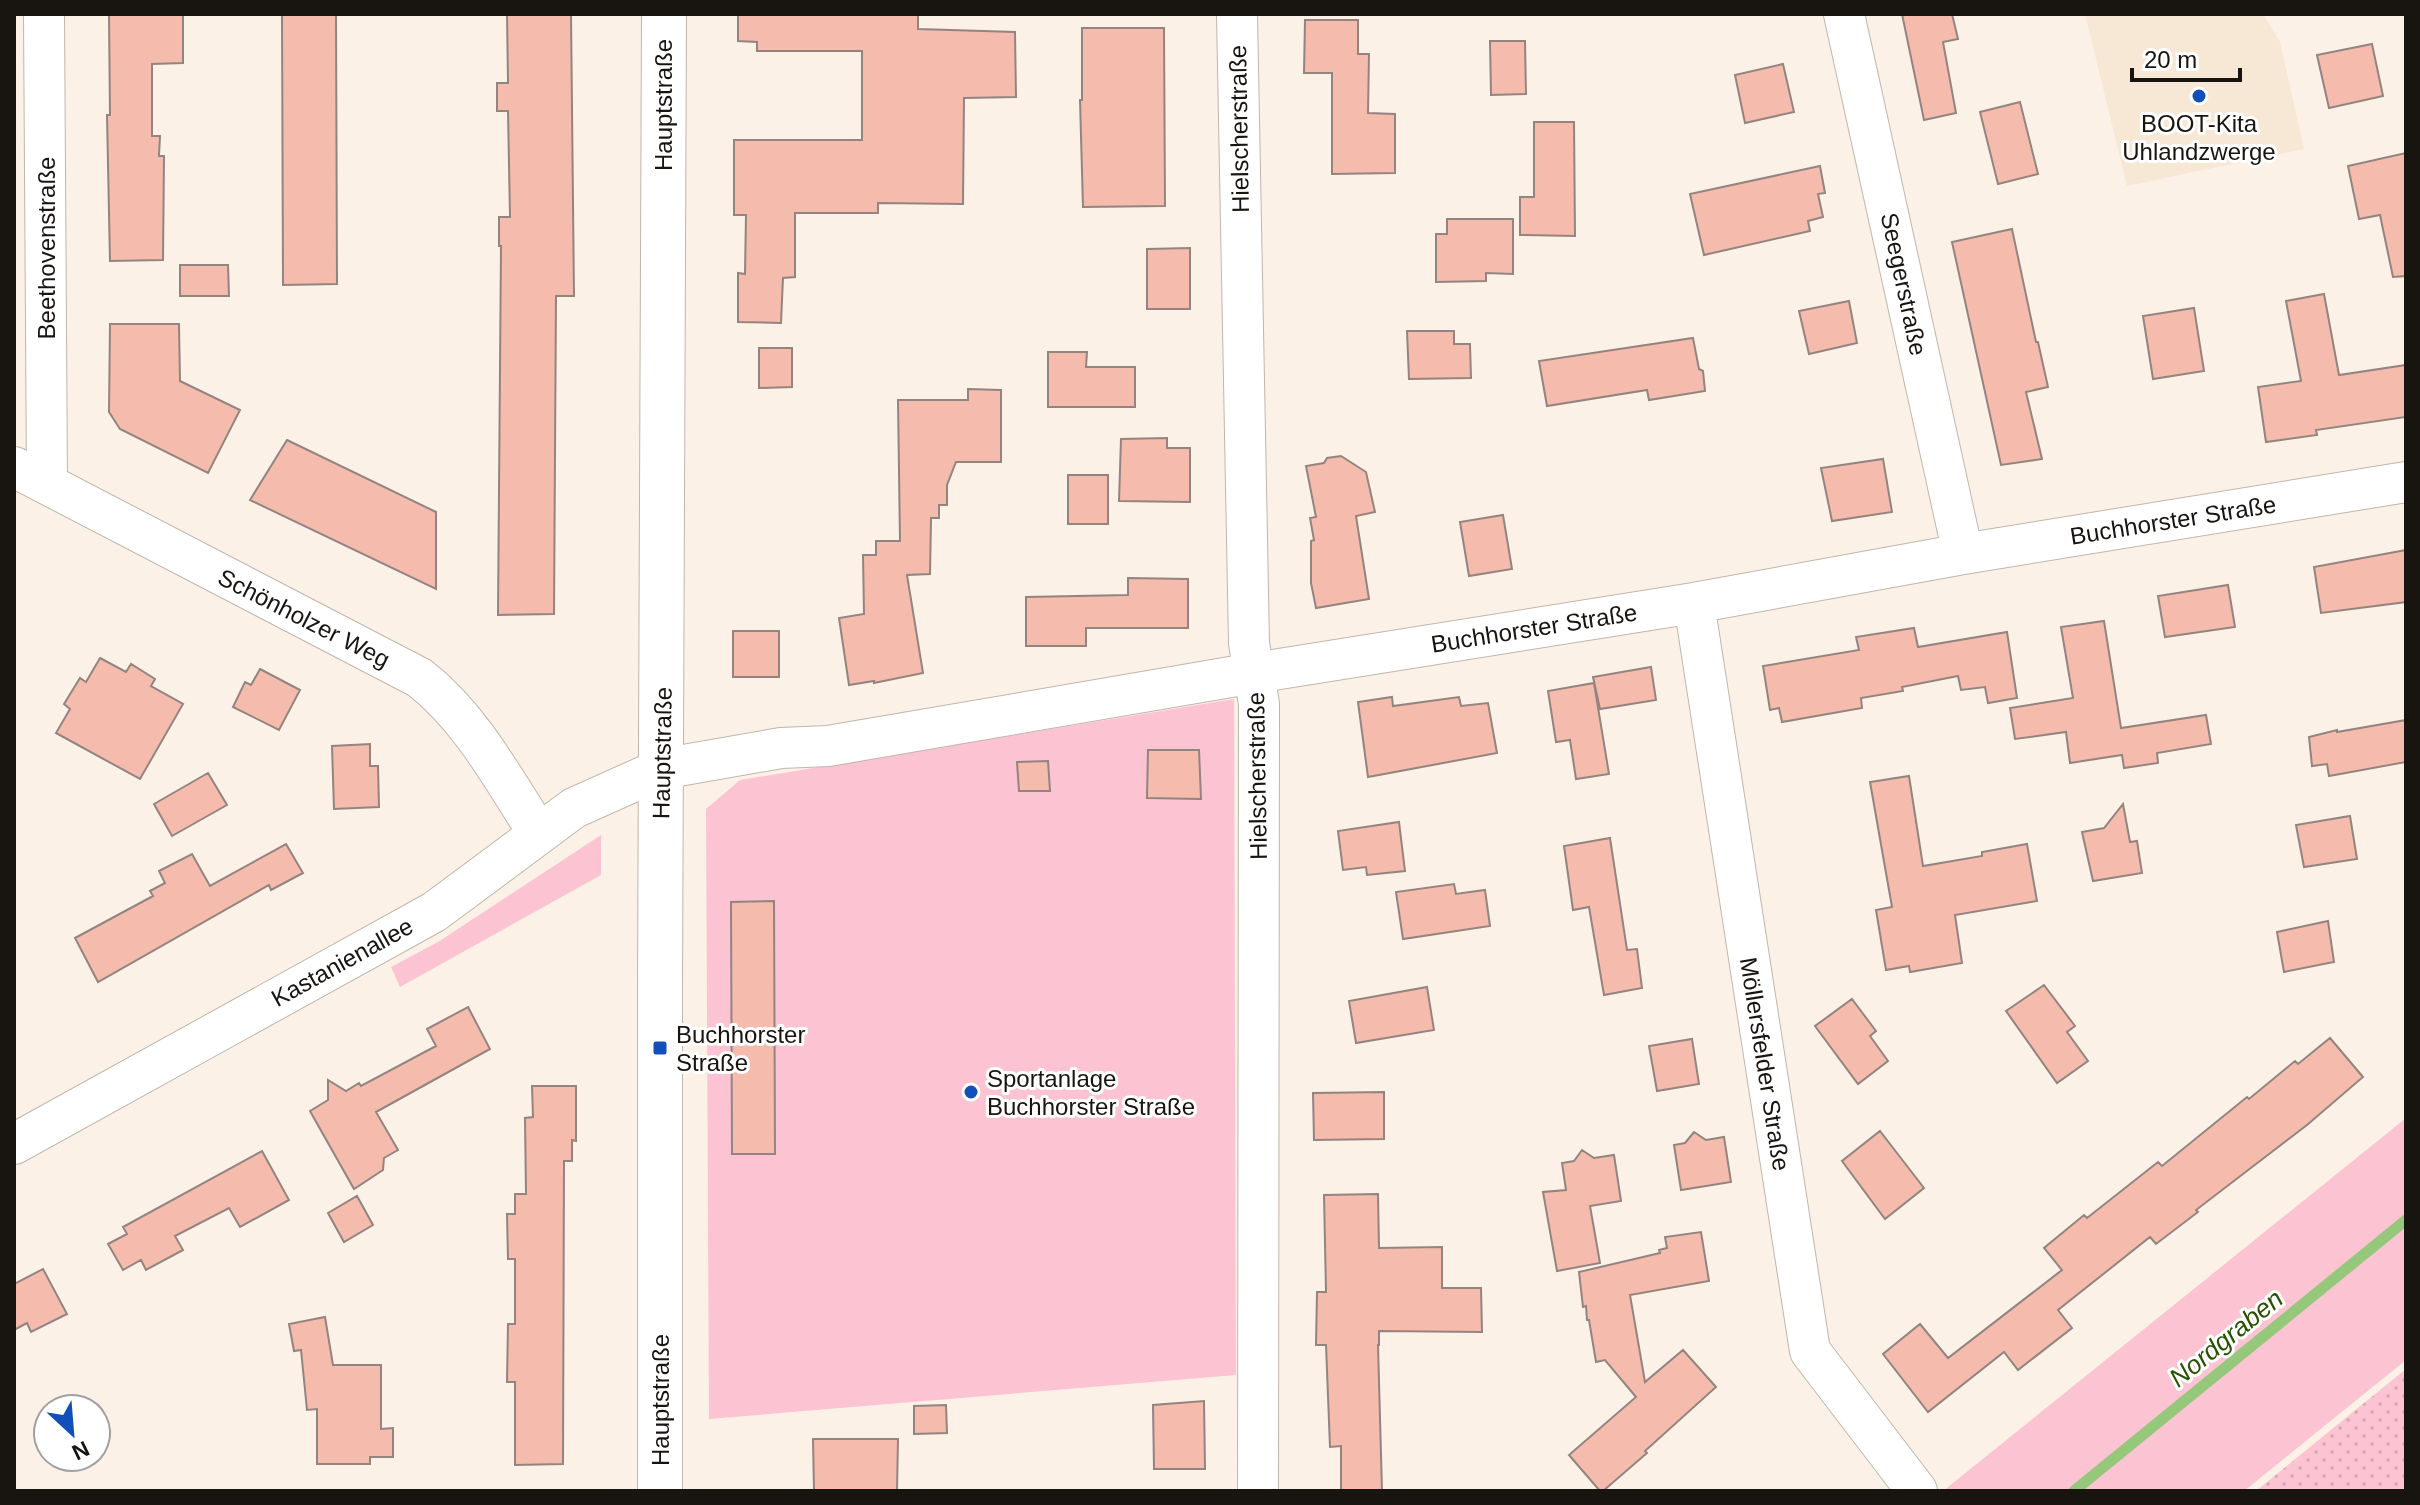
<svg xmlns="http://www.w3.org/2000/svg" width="2420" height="1505" viewBox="0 0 2420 1505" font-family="Arial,sans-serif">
	<defs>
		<pattern id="garden-dots" width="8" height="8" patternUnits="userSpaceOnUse" patternTransform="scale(2)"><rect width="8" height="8" fill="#fcc3d2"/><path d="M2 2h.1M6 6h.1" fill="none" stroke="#d7a7b3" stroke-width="1.8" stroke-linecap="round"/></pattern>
	</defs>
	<rect width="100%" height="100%" fill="#fcf1e6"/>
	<path fill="#f7e7d5" d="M2085 14H2263L2280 42 2304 149 2127 186Z"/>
	<path fill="#fcc3d2" d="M1234 699 1236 1375 709 1419 706 809 740 780Z
		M601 835V875L400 987 391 967 438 942Z
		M2406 1118V1360L2244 1491H1943Z"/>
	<path fill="url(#garden-dots)" d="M2406 1369V1491H2256Z"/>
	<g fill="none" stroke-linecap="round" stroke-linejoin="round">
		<path stroke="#96c87c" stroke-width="11" d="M2074 1491 2406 1220"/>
	</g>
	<path fill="#f5bcad" stroke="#938480" stroke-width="2" d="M109 14H183V63L152 64V136H160L159 156H164L163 260 110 261 107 115H110Z
		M282 14H336L337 284 283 285Z
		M507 14H571L574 296H556L554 614 498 615 501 246H499V217H510L508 111H497V83H508Z
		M738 14H918V29L1015 32 1016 97 964 98 963 204 878 203V213H795V277L783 278 781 323 738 322V273L745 274 746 215H734V140H862V51H757V42L738 41Z
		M1902 14H1952L1958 39 1943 42 1956 113 1924 120Z
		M1305 20H1358V54H1369L1368 113 1395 114V173L1332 174V73H1304Z
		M1082 28H1164L1165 206 1083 207 1080 100H1082Z
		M1490 41H1525L1526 94 1491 95Z
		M2372 44 2383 96 2329 108 2317 55Z
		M1783 64 1794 112 1745 123 1735 75Z
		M2020 102 2038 174 1998 184 1980 112Z
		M1534 122H1574L1575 236 1520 235V197H1534Z
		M2406 153V276L2393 277 2380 215 2359 219 2348 166Z
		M1820 166 1825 193 1818 194 1823 217 1808 221 1810 231 1704 255 1690 194Z
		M1447 219H1513V274L1486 273V281L1436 282V234H1447Z
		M2012 229 2036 342H2038L2048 387 2026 392 2042 459 2001 465 1952 242Z
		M1190 248V309H1147V249Z
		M180 265H228L229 296H180Z
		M2324 294 2339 375 2406 365V417L2316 430 2317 435 2266 442 2258 387 2301 381 2286 301Z
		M1849 301 1857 343 1809 354 1799 311Z
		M2194 308 2204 371 2153 379 2143 316Z
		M110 324H179L180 381 240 410 208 473 120 429 109 412Z
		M1407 331H1454V344H1470L1471 378 1409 379Z
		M1693 338 1699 369 1703 371 1705 391 1649 400 1647 390 1547 406 1539 361Z
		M759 348H792V387L759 388Z
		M1048 352H1087L1086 367H1135V407H1048Z
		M968 389 1001 390V462H956L947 485V505H939V518H931L930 574 907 575 923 673 874 683V681L849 685 839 618 864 614 863 555H876V541H900L898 400H968Z
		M1167 438V448H1190V502L1119 501 1121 439Z
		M287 440 436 512V589L250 500Z
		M1341 456 1366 472 1375 512 1356 516 1369 599 1316 608 1311 583V541L1314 540 1310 518 1316 517 1306 466 1324 463 1327 458Z
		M1883 459 1892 512 1832 521 1821 468Z
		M1068 475H1108V524H1068Z
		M1503 515 1512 569 1469 576 1460 522Z
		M2406 550V602L2321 613 2314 567Z
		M1128 578 1188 579V628H1086V646H1026V597L1128 595Z
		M2228 585 2235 627 2165 637 2158 596Z
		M2104 621 2121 728 2206 715 2211 744 2157 753 2158 763 2124 768 2122 755 2070 763 2066 732 2015 739 2010 708 2073 698 2061 627Z
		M1914 628 1918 647 2007 632 2017 698 1988 703 1985 687 1961 690 1958 676 1902 687 1903 691 1861 698 1862 708 1782 722 1779 708 1770 710 1763 666 1859 650 1856 637Z
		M733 631H779V677H733Z
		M100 658 126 672 131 664 155 679 151 686 183 704 140 779 56 733 70 709 64 704 80 678 86 682Z
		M1651 667 1656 700 1600 709 1593 677Z
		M260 669 300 690 279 730 233 707 245 682 251 685Z
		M1594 683 1609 774 1576 779 1570 740 1556 742 1548 691Z
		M1392 697 1393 706 1459 697 1461 706 1488 703 1497 753 1368 777 1358 702Z
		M2406 720V762L2329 776 2327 764 2312 766 2309 737 2337 730V732Z
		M370 744V766H378L379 807 334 809 332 746Z
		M1148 750H1199L1201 799 1147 798Z
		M1048 761 1050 791H1019L1017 762Z
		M208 773 227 805 172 836 154 804Z
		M1909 776 1923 866 1982 856V852L2027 844 2037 901 1955 915 1962 963 1910 972 1909 966 1886 970 1876 910 1892 907 1870 782Z
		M2123 804 2130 842 2137 841 2142 873 2093 881 2082 832 2104 828Z
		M2350 816 2357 859 2304 867 2296 825Z
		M1399 822 1405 871 1367 875 1366 867 1343 870 1338 831Z
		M1610 838 1627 950 1637 949 1642 988 1604 995 1589 907 1573 910 1564 846Z
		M286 844 303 873 271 890 269 885 98 982 75 938 153 896 150 891 165 883 159 871 192 854 210 886Z
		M1454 884 1456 894 1485 890 1490 926 1403 939 1396 892Z
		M774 901 775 1154H732L731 902Z
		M2328 921 2334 962 2284 972 2277 932Z
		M2044 985 2075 1026 2067 1032 2088 1061 2057 1083 2006 1011Z
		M1427 987 1434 1030 1356 1043 1349 1001Z
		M1852 999 1876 1031 1870 1036 1888 1061 1858 1084 1815 1026Z
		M468 1007 490 1049 376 1112 398 1150 384 1158 383 1170 354 1189 310 1111 328 1100V1080L346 1091 359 1083 361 1086 436 1046 427 1029Z
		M2330 1038 2363 1077 2307 1125 2196 1210 2198 1212 2156 1244 2150 1237 2058 1310 2072 1328 2018 1370 2004 1352 1928 1412 1883 1354 1920 1324 1948 1358 2062 1270 2044 1248 2084 1215 2087 1218 2158 1162 2162 1166 2247 1097 2249 1099 2295 1061 2298 1064Z
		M1692 1039 1699 1084 1657 1091 1649 1046Z
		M532 1086H576V1141L572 1140V1161H564L563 1464 515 1465V1382H507L508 1324H515V1259H508L507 1214H515V1194H526L525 1118 533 1117Z
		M1384 1092V1139L1314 1140 1313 1093Z
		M1880 1131 1924 1188 1885 1219 1842 1161Z
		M1694 1132 1706 1140 1724 1137 1731 1182 1681 1190 1674 1145 1685 1143Z
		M1582 1150 1594 1158 1614 1155 1621 1201 1590 1206 1600 1263 1557 1271 1543 1192 1566 1190 1562 1163 1574 1161Z
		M262 1151 289 1200 240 1227 229 1208 175 1236 183 1250 146 1270 141 1260 123 1270 108 1244 127 1234 123 1227Z
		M1378 1194 1379 1248 1442 1247V1288H1481L1482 1332 1379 1331V1345H1378L1382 1491H1341V1446L1330 1447 1326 1345H1316L1317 1292H1326L1324 1195Z
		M357 1196 373 1225 344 1242 328 1213Z
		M1701 1232 1709 1281 1630 1295 1645 1382 1683 1350 1716 1387 1645 1451 1647 1453 1603 1491H1600L1569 1455 1636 1397 1605 1360 1596 1362 1589 1320H1587L1586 1306 1583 1307 1579 1272 1660 1253 1659 1250 1667 1248 1665 1237Z
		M43 1269 67 1314 31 1332 27 1323 14 1330V1284Z
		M325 1317 333 1365H381V1429L393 1428V1457H370V1464H317V1409L307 1410 301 1350 294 1351 289 1324Z
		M1204 1401 1205 1469H1154L1153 1405Z
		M946 1405 947 1433 914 1434V1406Z
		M813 1439H898L897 1491H814Z"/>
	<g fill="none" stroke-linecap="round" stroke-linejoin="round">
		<defs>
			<path id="minor" d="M44 14 47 482
				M1237 14 1249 643 1259 704 1258 1491
				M1844 14 1963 554
				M14 467 420 678C472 719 503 779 539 834
				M1694 603 1810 1351 1917 1491
				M14 1144 434 912 574 808 661 769 781 748 828 746 1254 673 1694 603 1963 554 2406 482"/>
			<path id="major" d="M660 1491V986L664 14"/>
		</defs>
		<use href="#minor" stroke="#c0b6ab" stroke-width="42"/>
		<use href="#major" stroke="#c0b6ab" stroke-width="46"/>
		<use href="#minor" stroke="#fff" stroke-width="40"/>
		<use href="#major" stroke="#fff" stroke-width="44"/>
	</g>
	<g fill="#134fbb" stroke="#fff" stroke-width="3">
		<circle cx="2199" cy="96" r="8"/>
		<rect x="652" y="1040" width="16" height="16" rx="4"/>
		<circle cx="971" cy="1092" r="8"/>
	</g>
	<g text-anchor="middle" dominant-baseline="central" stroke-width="6" stroke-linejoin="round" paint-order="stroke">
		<g font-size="24" fill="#181410" stroke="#fff">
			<text transform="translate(663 105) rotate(-90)">Hauptstraße</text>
			<text transform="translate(1239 129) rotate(-91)">Hielscherstraße</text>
			<text transform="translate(46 248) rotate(-90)">Beethovenstraße</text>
			<text transform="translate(1904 284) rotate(78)">Seegerstraße</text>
			<text transform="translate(2173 520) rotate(-9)">Buchhorster Straße</text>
			<text transform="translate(304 618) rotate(27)">Schönholzer Weg</text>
			<text transform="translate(1534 628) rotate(-9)">Buchhorster Straße</text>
			<text transform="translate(662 753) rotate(-89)">Hauptstraße</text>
			<text transform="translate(1257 776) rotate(-91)">Hielscherstraße</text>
			<text transform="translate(342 962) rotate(-29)">Kastanienallee</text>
			<text transform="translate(1765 1064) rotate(81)">Möllersfelder Straße</text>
			<text transform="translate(660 1400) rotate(-90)">Hauptstraße</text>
		</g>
		<g font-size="24" fill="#181410" stroke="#fff" text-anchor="start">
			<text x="2199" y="123" text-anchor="middle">BOOT-Kita<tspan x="2199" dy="28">Uhlandzwerge</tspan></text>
			<text x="676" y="1034">Buchhorster<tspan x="676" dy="28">Straße</tspan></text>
			<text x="987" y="1078">Sportanlage<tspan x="987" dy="28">Buchhorster Straße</tspan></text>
		</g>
		<g font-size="26" font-style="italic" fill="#275301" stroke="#fff">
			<text transform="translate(2226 1338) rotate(-39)">Nordgraben</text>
		</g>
	</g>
	<rect width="2420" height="1505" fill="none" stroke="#181410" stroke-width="32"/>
	<g transform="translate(72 1433) rotate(154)"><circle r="38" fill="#ffffff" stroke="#a3a19f" stroke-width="2"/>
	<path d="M0-6L14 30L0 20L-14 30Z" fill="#134fbb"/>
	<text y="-12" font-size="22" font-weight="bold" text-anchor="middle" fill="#181410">N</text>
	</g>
	<path d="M2132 68v12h108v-12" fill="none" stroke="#181410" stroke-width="4"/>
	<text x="2144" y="68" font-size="24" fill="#181410" stroke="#ffffff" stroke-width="6" paint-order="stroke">20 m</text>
</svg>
